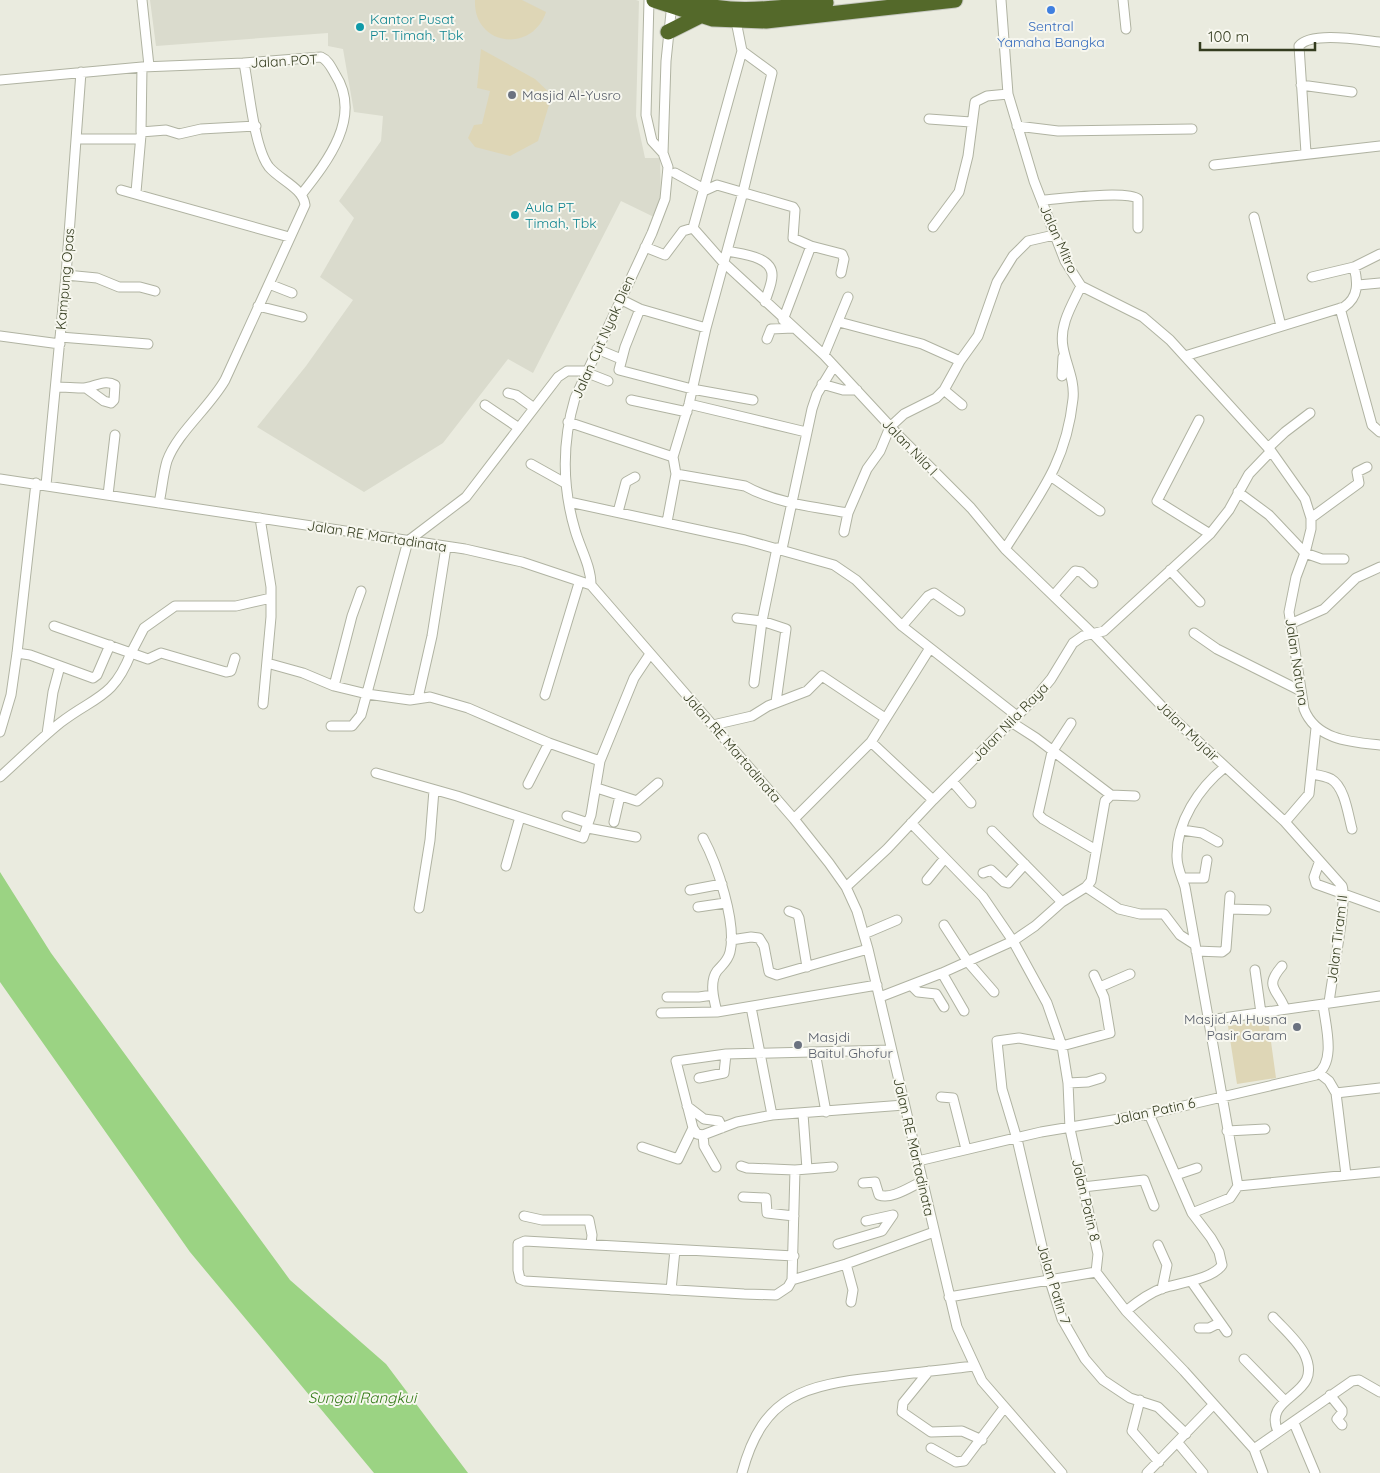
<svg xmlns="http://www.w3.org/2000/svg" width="1380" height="1473" viewBox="0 0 1380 1473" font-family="Quicksand,sans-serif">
	<rect width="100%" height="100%" fill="#eaebdf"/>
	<path fill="#dadbcd" d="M150 0H636L639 1 636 116 645 158H660L661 197 654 217 621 201 533 373 508 359 443 443 364 492 257 427 306 366 353 300 320 277 354 218 339 201 381 141 383 116 354 112 343 49 328 46V33L156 46Z"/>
	<path fill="#ded6b6" d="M475 0H522L546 12C532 54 473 46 475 0Z
		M481 49 535 79 552 95 538 141 510 156 475 147 468 138 474 125 482 124 490 91 477 88Z
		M1268 1020 1276 1078 1237 1084 1228 1026Z"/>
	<path fill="#9bd383" d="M0 872 51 953 290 1280 386 1364 468 1473H374L190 1252 0 982Z"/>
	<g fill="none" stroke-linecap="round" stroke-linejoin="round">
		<defs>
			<path id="street" d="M142 0 149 66
				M1001 0 1008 94 1034 181 1065 261 1081 286 1143 317 1170 340 1271 451 1305 499 1311 518V529L1305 553 1296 577 1289 612 1304 709C1316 740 1351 742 1380 745
				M1123 0 1126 29
				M736 21 742 51 693 228 723 262 824 355 901 438 971 508 1005 549 1094 635 1174 719 1285 822 1342 886C1348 897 1331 983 1329 1003
				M142 67 141 132 166 130 179 134 201 129 256 126
				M0 80 142 67 244 63 321 57C328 60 331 67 335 74 363 117 327 162 301 195
				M1301 85 1352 92
				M929 119 971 122
				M1017 126 1058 131 1192 129
				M77 139H140
				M663 153 666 61 672 3
				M1306 153 1299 46C1311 31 1361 40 1380 42
				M1214 165 1380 146
				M675 173 706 190 717 185 793 207 795 210 793 238 811 246
				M121 190 289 237
				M136 192 141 135
				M1042 200C1059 199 1127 190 1138 199V228
				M1254 217 1281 326
				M933 227 959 192 968 156 975 102 987 96 1008 94
				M645 247 665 255 683 231 693 228
				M727 251C740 254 773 256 772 276 772 284 767 294 765 302
				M66 275 97 278 119 287H140L155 291
				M1312 277 1354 267 1380 254
				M269 284 292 293
				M1358 285 1380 283
				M620 299 640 309 706 328
				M258 306 302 317
				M1340 308 1372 425 1380 432
				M640 309 625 347 619 370 692 389 753 400
				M783 320 811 246 842 254 844 259 841 273
				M839 322 922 344 960 361
				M0 336 60 344
				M60 337 148 344
				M767 339 771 329 793 328
				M597 349 621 359
				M824 355 848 297
				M1185 356 1344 307C1359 297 1358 282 1354 267
				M585 372 608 381
				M1062 376 1063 357
				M822 384 843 390H857
				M56 387C65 387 75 388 84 388 94 387 105 379 115 385L114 400 111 403 104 401 86 388
				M944 390 962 405
				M508 393 516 395 534 408
				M631 400 687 412
				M689 404 806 432
				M485 405 519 428
				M1199 420 1157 501 1210 534
				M568 422 673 457
				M1268 448 1285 432 1310 413
				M531 464 565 483
				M676 474 745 486C775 503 814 507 848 513L867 469 880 451 890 427 904 414 936 398 944 390 960 361 978 336 997 282 1013 256 1028 241 1054 235
				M1052 477 1100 511
				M0 479 465 549 522 562 591 585 794 819 829 863 846 887 857 911 868 949 957 1327 982 1381 1062 1473
				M46 485 66 275 81 72
				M1238 492 1269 515 1305 553 1322 559H1344
				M108 495 115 435
				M569 502 745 540 834 565 856 580 902 626 1017 716
				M159 503C162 490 163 474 167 461 177 433 209 408 225 380L305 205C303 188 280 180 269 167 254 148 249 88 244 63
				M618 512 626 482 635 477
				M260 518 271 587V617L263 704
				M1311 518 1359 483 1357 472 1367 467
				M667 522 676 474 673 457 689 404 706 328 743 192 772 73 742 51
				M844 532 848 513
				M782 549 812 409 817 394 834 366
				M1005 549C1039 495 1066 464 1073 399 1075 380 1066 365 1063 347 1059 325 1072 305 1081 286
				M1170 570 1200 602
				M591 585C591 566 580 548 575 530 562 486 562 442 575 398L652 233 665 199 668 167 663 153 652 141 646 115 649 0
				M1054 595 1075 571 1081 572 1093 583
				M737 618 762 621 786 629 776 702
				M1290 624 1324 609 1356 578 1380 567
				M54 626 131 653 144 628 175 606H236L271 598
				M902 626 928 596 934 593 960 611
				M1194 633 1217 649 1301 691
				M17 653 30 655 93 678 97 675 110 645
				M267 663 303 673 334 686 367 694 410 700 430 697 468 708 549 743 600 761
				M754 683 762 621 777 548
				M334 686 352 616 361 591
				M545 695 579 583
				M418 698 432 636 446 547
				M1011 722 1036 738 1111 795
				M1071 723 1052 752 1038 814 1043 819 1096 850
				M713 725 752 716 768 706 807 691 822 676 885 718
				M331 726H352L361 715 408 541 466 497 558 377 567 371H586
				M0 732 11 695 17 653 36 483
				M47 734 53 692 60 666
				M871 742 933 800
				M376 773 457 796 583 838 591 815 600 761 634 678 650 654
				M1312 774C1318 775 1325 776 1331 779 1345 787 1348 815 1352 829
				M0 777C20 759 39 740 60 723 95 696 113 699 131 653L148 659 161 653 226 672 231 671 235 658
				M952 781 971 803
				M528 784 549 743
				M597 788 637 801 658 783
				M567 816 588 823
				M794 819 871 742 930 648
				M614 822 620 796
				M1285 822 1309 794 1316 728
				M588 828 636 837
				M1182 830 1202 833 1218 842
				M992 831 1062 902
				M703 838C717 864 737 923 730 952 728 961 722 965 717 971 709 982 714 1000 717 1012
				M1319 863 1314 877 1316 884 1380 907
				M506 866 520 817
				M983 873 991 870 1004 882 1008 883 1025 864
				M1182 878H1204L1207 860
				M927 880 945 858
				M846 887 887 849 933 800 1036 697 1051 679 1073 643 1083 636 1104 631 1210 534 1229 510 1249 474 1271 451
				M1086 887 1119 909 1140 914H1164L1180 935 1194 944
				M690 890 722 884
				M698 907 725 903
				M419 908 430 840 434 790
				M1229 909 1266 910
				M789 911 797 914 799 918 807 967
				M944 925 968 962 994 992
				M864 934 897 920
				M731 940 751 937 759 938 764 946 769 972 777 975 868 949
				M1196 951 1222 952 1226 949 1230 896
				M1282 966C1263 988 1278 989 1285 1009
				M1255 970 1261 1013
				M942 973 964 1011
				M1094 975 1104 997 1110 1033 1062 1046 1019 1038 997 1041 1002 1089 1017 1139 1050 1281 1062 1319 1085 1359 1103 1380 1130 1398 1158 1407 1186 1434
				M912 986 918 992 936 994 944 1007
				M1100 987 1130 974
				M667 997H699L713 995
				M880 997 942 973 1013 941 983 897 911 823
				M751 1007 772 1115
				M661 1013 717 1012 877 985
				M1209 1020 1380 996
				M815 1052 826 1112
				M726 1054 676 1061 693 1128 697 1134 703 1135 737 1122 772 1115 904 1105
				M1319 1073 1329 1081 1336 1093 1346 1175
				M699 1078 724 1073 726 1054 891 1050
				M1068 1083 1088 1082 1101 1078
				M1336 1093 1380 1088
				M941 1097 953 1098 966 1149
				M687 1106 704 1119 719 1121 722 1128
				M803 1114 807 1169
				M1227 1131 1265 1129
				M703 1135 704 1146 716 1167
				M642 1147 678 1159 693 1128
				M918 1161 1041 1132 1149 1114 1316 1075C1337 1062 1325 1024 1323 1004
				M741 1166 747 1168 795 1170 833 1167
				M1176 1175 1197 1168
				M863 1183 875 1182 879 1195C892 1200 911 1186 923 1181
				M1238 1186 1380 1172
				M1083 1187 1144 1180 1154 1206
				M743 1197 766 1198 767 1213 794 1216
				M1192 1213 1230 1198 1238 1186 1185 887C1182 877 1177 868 1177 857 1176 822 1199 788 1225 767
				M524 1216 542 1220H589L592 1235 591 1244
				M838 1244 882 1231 893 1215 866 1221
				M1158 1245 1167 1265 1162 1289
				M794 1256 525 1241 518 1244V1270L520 1279 525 1281 744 1294 776 1295 788 1287 792 1280 795 1170
				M846 1264 853 1290 851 1302
				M1096 1272 1098 1254 1070 1129 1068 1083 1062 1046 1047 1003 1013 941 1035 926 1062 902 1086 887 1091 881 1105 801 1111 795 1135 796
				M1096 1272 1126 1311 1184 1371 1254 1449 1263 1473
				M792 1280 846 1264 934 1232
				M1191 1281 1227 1332
				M671 1290 675 1250
				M949 1297 1096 1272
				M1126 1311C1137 1302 1149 1293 1163 1288 1179 1283 1213 1279 1222 1265L1219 1252 1211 1238 1192 1213 1149 1114
				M1273 1317C1283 1328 1297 1340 1304 1353 1326 1398 1261 1393 1278 1432
				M1199 1328H1209L1219 1323
				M1244 1359 1285 1401
				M929 1371 903 1403 902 1412 931 1432 962 1431 982 1440
				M1330 1395 1342 1410V1413L1337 1419 1342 1425
				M1140 1400 1132 1431 1159 1462
				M1294 1423 1315 1473
				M1178 1443 1203 1473
				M931 1448 956 1462 964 1461 1004 1408
				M1254 1449 1352 1381 1359 1380 1380 1392
				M742 1473C763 1394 805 1385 879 1377 910 1373 942 1370 974 1366
				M1147 1473 1213 1405"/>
			<path id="highway" d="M654 0 713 19 766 21 955 0
				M683 0C735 16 774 8 826 3
				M668 32 700 16"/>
		</defs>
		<use href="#street" stroke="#b0b3a2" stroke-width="11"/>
		<use href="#highway" stroke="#c6c8c0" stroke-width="17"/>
		<use href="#street" stroke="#fff" stroke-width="9"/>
		<use href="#highway" stroke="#54692a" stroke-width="15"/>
	</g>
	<circle fill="#3f7fe0" stroke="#f7f7ef" stroke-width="2" cx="1051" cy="10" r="5"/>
	<g fill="#0f9aa8" stroke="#f7f7ef" stroke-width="2">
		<circle cx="360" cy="27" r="5"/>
		<circle cx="515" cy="215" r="5"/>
	</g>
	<g fill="#6b7280" stroke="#f7f7ef" stroke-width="2">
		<circle cx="512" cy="95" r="5"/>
		<circle cx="1297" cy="1027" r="5"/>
		<circle cx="798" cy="1045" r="5"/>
	</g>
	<g text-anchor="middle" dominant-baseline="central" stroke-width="4" stroke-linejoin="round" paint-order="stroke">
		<g font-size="14" fill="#0d838f" stroke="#f7f7ef" text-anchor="start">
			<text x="370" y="19">Kantor Pusat<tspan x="370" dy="16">PT. Timah, Tbk</tspan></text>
			<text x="525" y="207">Aula PT.<tspan x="525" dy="16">Timah, Tbk</tspan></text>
		</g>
		<g font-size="14" fill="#366cbe" stroke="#f7f7ef">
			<text x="1051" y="26">Sentral<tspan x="1051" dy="16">Yamaha Bangka</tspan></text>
		</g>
		<g font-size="14" fill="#343c1f" stroke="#f7f7ef">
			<text transform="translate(284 61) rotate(-3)">Jalan POT</text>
			<text transform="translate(1059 239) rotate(66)">Jalan Mitro</text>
			<text transform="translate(65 279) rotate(-85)">Kampung Opas</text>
			<text transform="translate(603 337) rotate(-66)">Jalan Cut Nyak Dien</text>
			<text transform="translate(910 447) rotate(46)">Jalan Nila I</text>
			<text transform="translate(377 536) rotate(9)">Jalan RE Martadinata</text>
			<text transform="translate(1297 662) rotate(81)">Jalan Natuna</text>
			<text transform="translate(1010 722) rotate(-46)">Jalan Nila Raya</text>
			<text transform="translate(1188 731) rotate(44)">Jalan Mujair</text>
			<text transform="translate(732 747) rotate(49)">Jalan RE Martadinata</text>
			<text transform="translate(1337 939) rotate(-83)">Jalan Tiram II</text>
			<text transform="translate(1154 1111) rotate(-12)">Jalan Patin 6</text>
			<text transform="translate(914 1147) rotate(77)">Jalan RE Martadinata</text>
			<text transform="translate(1086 1200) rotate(77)">Jalan Patin 8</text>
			<text transform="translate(1054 1284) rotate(73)">Jalan Patin 7</text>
		</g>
		<g font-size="14" fill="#5b616d" stroke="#f7f7ef" text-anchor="start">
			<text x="522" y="95">Masjid Al-Yusro</text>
			<text x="1287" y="1019" text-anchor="end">Masjid Al Husna<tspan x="1287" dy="16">Pasir Garam</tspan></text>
			<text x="808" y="1037">Masjdi<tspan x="808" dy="16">Baitul Ghofur</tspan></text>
		</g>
		<g font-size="15" font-style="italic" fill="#337a17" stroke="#f7f7ef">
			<text x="362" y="1397">Sungai Rangkui</text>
		</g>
	</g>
	<path d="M1200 42v8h115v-8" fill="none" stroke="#343c1f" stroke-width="2.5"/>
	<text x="1208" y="42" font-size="15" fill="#343c1f" stroke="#f7f7ef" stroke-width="4" paint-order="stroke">100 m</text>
</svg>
